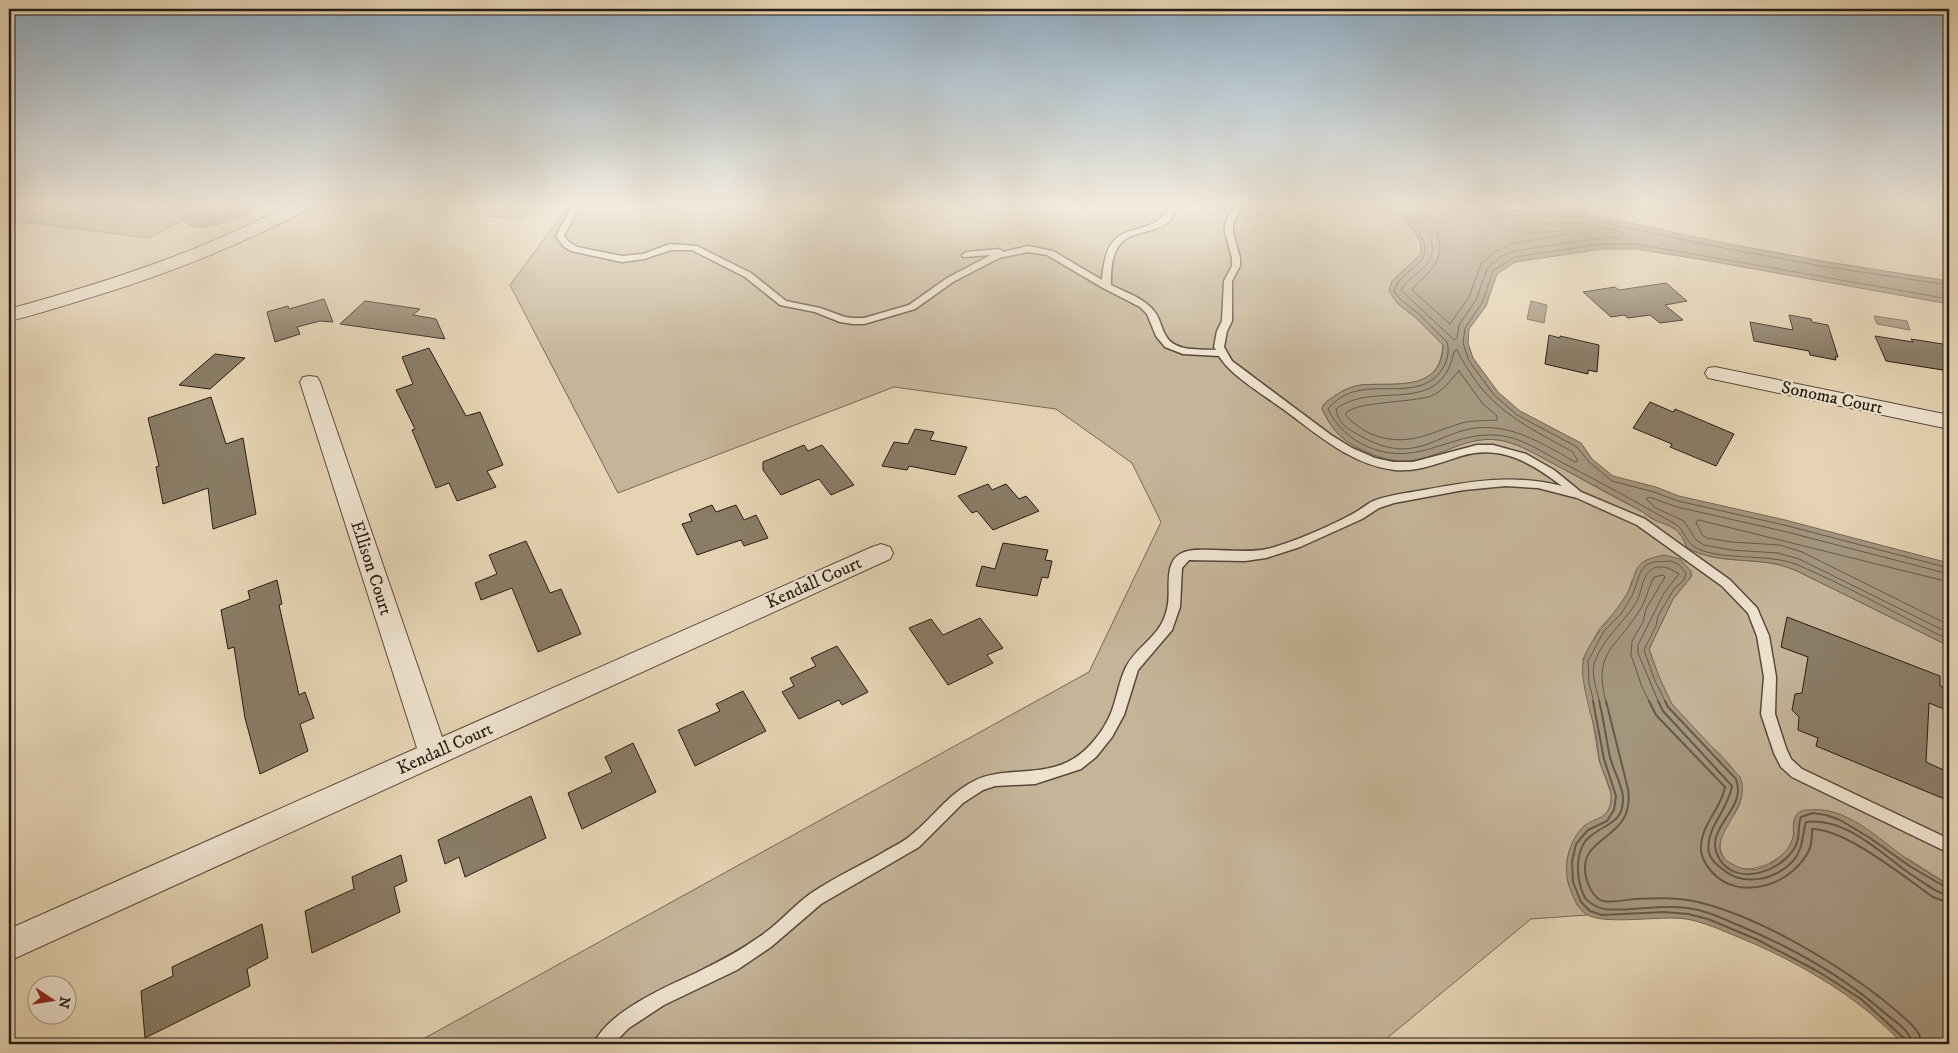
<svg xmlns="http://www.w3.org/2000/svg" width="1958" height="1053" viewBox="0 0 1958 1053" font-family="'IM FELL DW Pica',serif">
	<rect width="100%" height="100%" fill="#e5d3b3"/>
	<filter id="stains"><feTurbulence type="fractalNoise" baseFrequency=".004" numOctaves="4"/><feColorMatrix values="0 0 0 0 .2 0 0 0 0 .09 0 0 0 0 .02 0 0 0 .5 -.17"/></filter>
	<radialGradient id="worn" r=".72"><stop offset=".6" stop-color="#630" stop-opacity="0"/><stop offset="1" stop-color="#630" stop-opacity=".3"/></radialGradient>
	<path fill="#c5b498" stroke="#766856" d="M9 207H178L182 220 149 238 9 220Z
		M485 207H535L536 212 520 218 486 216Z
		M568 207H1408L1380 209 1405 217 1421 243V254L1392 281 1397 303 1415 317 1443 345C1440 394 1395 382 1361 385 1352 386 1339 392 1332 398 1327 401 1323 403 1322 409 1333 432 1343 442 1367 452 1379 457 1394 463 1408 461 1441 455 1469 433 1504 441 1522 445 1539 456 1556 465 1585 481 1614 497 1643 512 1662 529 1677 519 1687 548 1716 563 1745 558 1776 564 1782 565 1789 568 1795 570L1949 646V885L1908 859 1794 821C1793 827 1794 835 1793 840 1783 866 1731 884 1721 851 1712 821 1761 812 1732 768 1725 757 1712 748 1703 739 1692 728 1681 717 1672 705 1661 689 1655 667 1649 649L1673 599 1691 577V571L1632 580 1628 593 1617 610 1600 628 1583 659 1599 760 1612 796 1610 809 1603 818 1584 826 1567 861 1568 883 1577 905 1587 915 1531 919 1380 1044H414L1089 672 1161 522 1132 463 1056 409 894 387 618 493 510 285Z"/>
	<path fill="#a4957d" stroke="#726553" d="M178 207H260C244 216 201 236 184 222 181 218 179 212 178 207Z
		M1408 207H1493L1527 212H1579L1719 242 1828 262 1949 281V304L1704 260 1636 249H1603L1515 262 1497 274 1486 306 1469 329 1468 343 1473 358 1498 392 1520 411 1581 443 1592 459 1613 476 1656 487 1679 496 1785 520 1949 563V646L1795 570C1789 568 1782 565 1776 564 1745 558 1716 563 1687 548 1677 519 1662 529 1643 512 1613 496 1583 479 1552 463 1537 455 1521 445 1504 441 1468 433 1442 458 1408 461 1394 462 1380 458 1367 452 1343 442 1333 431 1322 409 1323 403 1328 401 1332 398 1339 392 1352 386 1361 385 1394 382 1442 393 1443 345L1415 317 1397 303 1389 291 1392 281 1421 254V243L1405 217 1376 208 1395 209Z
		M1531 301 1547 305 1544 323 1527 319Z
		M1874 316 1907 321 1910 330 1877 324Z
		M1664 555 1680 559 1691 571V577L1673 599 1649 649 1660 679 1672 704 1740 777C1755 810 1695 844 1732 864 1741 869 1749 871 1758 869 1771 866 1788 853 1792 840 1795 835 1792 827 1794 821 1795 814 1800 810 1807 810 1846 805 1877 838 1907 859 1921 868 1935 877 1949 885V1044H1904C1889 1031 1874 1015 1857 1003 1821 976 1780 954 1738 937 1721 930 1704 922 1686 919 1662 915 1603 926 1586 914 1577 908 1574 898 1570 888 1562 869 1568 842 1583 827 1596 816 1609 821 1611 799 1612 785 1601 771 1599 758 1598 750 1597 742 1596 735 1592 716 1578 675 1584 658 1593 634 1612 618 1625 597 1640 574 1627 562 1664 555Z"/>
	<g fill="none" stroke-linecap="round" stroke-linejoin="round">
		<path stroke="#665948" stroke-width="1" d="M183 207 187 218C208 227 230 216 249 207
			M1395 207C1406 213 1413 220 1419 231 1439 268 1403 264 1394 291L1400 299 1419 314 1447 342C1450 353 1447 362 1441 371 1421 398 1385 384 1357 391 1346 393 1335 400 1328 409 1337 427 1350 439 1368 447 1423 470 1455 425 1509 437 1528 442 1546 454 1563 463 1602 483 1640 504 1677 525 1684 531 1687 542 1693 546 1717 562 1766 552 1798 565 1849 587 1899 615 1949 640
			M1411 207C1424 221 1442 248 1426 265 1417 274 1408 279 1401 290L1454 340 1457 338 1459 325 1476 300 1487 269 1500 257 1514 251 1601 238 1621 237 1623 235 1622 232 1579 223H1515L1499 216 1497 207
			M1421 207C1436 230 1451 249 1428 273 1423 279 1416 283 1412 290L1450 324 1469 297 1481 264 1494 252 1512 244 1568 234 1566 231C1540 232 1498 239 1489 207
			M1503 207 1504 212 1508 215 1579 217 1718 247 1827 267 1949 285
			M1949 299 1636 244H1603L1515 257 1493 271 1482 303 1465 328 1463 343 1469 361 1494 395 1517 415 1577 447 1589 462 1612 481 1654 492 1678 501 1784 525 1949 568
			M1457 350C1486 408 1519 422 1573 452L1578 461 1575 462C1550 448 1524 431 1495 428 1438 422 1423 473 1357 434 1347 429 1337 421 1336 409 1375 379 1440 419 1454 352Z
			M1459 371 1483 404 1497 416V420C1486 421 1473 420 1462 423 1428 433 1406 449 1369 433 1360 428 1351 422 1345 414 1355 401 1411 403 1431 396 1445 390 1449 381 1459 371Z
			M1949 574 1783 531 1677 507 1649 497 1646 499 1656 508 1684 521 1696 540 1704 545 1731 550 1778 553 1799 559 1949 633
			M1949 582 1699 520 1696 522 1702 535 1707 538 1731 542 1780 545 1802 552 1949 625
			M1594 703 1589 683 1588 661 1604 631 1621 614 1632 596 1641 571 1646 565 1654 562 1671 561 1678 564 1686 573 1684 580 1674 589 1658 616 1656 626 1644 650 1655 681 1666 703
			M1600 703C1597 691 1590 672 1595 661 1603 638 1625 622 1637 601 1643 590 1641 574 1654 568 1664 565 1671 569 1679 574L1664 593 1638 645V653L1659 703
			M1606 703C1593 652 1614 650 1638 613 1646 602 1648 588 1654 577L1663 575 1665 577 1646 609 1643 622 1632 641 1631 655 1642 687 1650 703"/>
		<path stroke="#665948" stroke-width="2" d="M1593 701 1604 759 1616 796 1614 810 1607 821 1588 830 1576 844 1572 862 1573 882 1581 902 1590 911 1602 915 1664 912 1688 914 1708 919 1758 940 1819 972 1861 999 1905 1039 1907 1044
			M1599 701C1604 720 1606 739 1610 757 1613 770 1622 784 1623 797 1624 823 1607 823 1592 835 1573 848 1576 880 1585 898 1589 903 1598 908 1604 909 1631 912 1659 904 1687 908 1705 910 1721 918 1738 925 1791 947 1842 975 1886 1014 1897 1023 1909 1030 1913 1044
			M1606 701 1628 789C1636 844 1573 832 1587 881 1590 889 1595 899 1603 901 1612 903 1624 900 1634 899 1655 898 1677 897 1698 902 1767 919 1862 977 1913 1026L1919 1034 1921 1044
			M1649 701 1656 715 1725 787C1721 810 1699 826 1701 851 1702 858 1706 865 1711 871 1739 904 1795 884 1810 848 1812 842 1812 835 1812 829 1846 829 1904 877 1933 897L1949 903
			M1658 701 1663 711 1732 786C1729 809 1704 829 1709 853 1711 860 1716 864 1721 868 1742 887 1774 881 1793 861 1803 850 1802 836 1806 822 1851 817 1886 860 1921 881 1930 887 1939 894 1949 895
			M1665 701 1668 707 1736 779C1737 782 1738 787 1738 790 1738 813 1707 830 1717 854 1731 889 1781 873 1795 847 1801 837 1797 827 1801 817L1813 813 1826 815 1840 820 1870 838 1911 867 1949 889"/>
		<path stroke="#726553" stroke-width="5" d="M1370 207 1376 208"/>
	</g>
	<path fill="#8a7c66" stroke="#271d13" d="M1666 283 1687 301 1665 305 1683 320 1660 323 1650 315 1628 318 1624 315 1611 317 1583 292 1615 287 1619 290Z
		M324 299 333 322 320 321 297 327 300 334 275 342 267 312 288 306 289 309Z
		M365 301 420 309 413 315 436 319 445 339 340 324Z
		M1789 315 1811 319 1812 322 1828 325 1838 357H1835L1836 360 1810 355 1809 351 1754 341 1750 322 1793 330Z
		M1549 335 1560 338V336L1599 345 1597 372 1588 370V374L1545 364Z
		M1875 336 1913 342 1911 339 1949 345V371L1886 361Z
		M429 348 466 416 480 412 503 465 487 471 496 487 457 501 449 483 436 488 412 430 415 429 396 390 413 384 402 357Z
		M215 354 245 358 210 389 179 385Z
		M211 397 226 444 243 438 256 514 213 529 208 488 163 504 156 467 159 466 148 418Z
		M1650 402 1673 412 1675 409 1734 434 1716 466 1670 447 1672 444 1633 428Z
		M915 429 934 432 930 440 967 447 955 475 909 466 907 470 882 466 894 442 908 444Z
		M804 445 808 451 822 445 854 485 831 495 819 479 781 495 763 470V462Z
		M988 484 992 490 1006 484 1019 499 1026 496 1039 511 993 530 977 511 972 513 958 496Z
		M712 505 716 512 736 505 744 520 756 515 768 538 744 546 741 540 697 555 682 524 692 521 689 514Z
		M526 541 550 593 561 589 581 634 538 652 512 588 481 600 475 583 497 574 489 555Z
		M1003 543 1048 550 1045 560 1052 561 1048 578 1042 577 1037 596 976 586 982 566 995 569Z
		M277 580 282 604 279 605 299 695 305 692 314 718 300 724 308 751 260 774 245 718 234 647 228 649 221 610 250 599 248 591Z
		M1787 617 1940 676V686L1949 690V711L1929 703 1926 762 1948 772 1947 800 1816 746 1818 738 1798 730 1799 717 1792 710 1795 694 1802 693 1808 657 1781 647Z
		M980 618 1003 648 987 655 993 663 948 685 909 628 931 619 943 635Z
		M837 646 868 692 842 705 839 700 799 719 782 692 794 686 790 678 816 666 811 658Z
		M743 691 766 731 695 766 678 730 720 711 716 704Z
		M633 743 656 792 582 829 568 793 612 772 605 757Z
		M531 796 546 838 465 877 459 857 445 864 438 840Z
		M401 855 407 881 394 887 400 912 312 953 305 911 354 889 352 877Z
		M262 924 268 958 247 969 250 986 145 1038 141 991 173 976 172 967Z"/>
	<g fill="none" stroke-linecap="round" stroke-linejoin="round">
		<defs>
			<path id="service" d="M20 207H55L37 211Z
				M571 207H579L564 236 569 242 577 247 622 256 643 254 670 244 697 246 751 273 786 301 820 308 845 317 853 318H864L909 305 947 278 991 255 963 257 962 255 966 252 999 249 1003 252 1028 246 1053 251 1102 280C1107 209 1146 246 1170 207H1178C1175 212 1173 217 1169 221 1155 235 1129 229 1118 247 1111 258 1111 272 1111 285 1125 292 1144 298 1154 311 1160 318 1161 328 1166 336 1175 352 1199 349 1216 350L1214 347 1217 331 1222 321 1224 281 1232 266V258L1225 232V225L1232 207H1240L1233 225V232L1240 258V266L1232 281V321L1227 331 1224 347 1232 361 1331 435 1352 448 1375 458 1393 462H1413L1477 445H1493L1526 454 1554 470 1581 492 1645 519 1730 580 1757 608 1769 636 1776 677 1775 714 1786 748 1791 759 1802 769 1949 839V853L1792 777 1781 767 1774 753 1761 714 1764 677 1757 636 1748 613 1722 586 1637 525 1577 498 1538 488 1506 486 1464 490 1394 503 1379 508 1362 519 1300 547 1266 558 1245 561 1189 560 1182 568 1180 607 1172 630 1138 670 1124 715 1112 737 1096 757 1081 769 1035 784 995 786 983 790 963 803 919 847 821 904 771 947 737 970 664 1005 629 1028 613 1044H594C606 1013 667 986 696 973 718 962 740 951 759 937 778 925 792 907 810 894 833 878 860 866 884 852 892 847 902 843 910 836 932 819 948 794 974 781 1003 766 1042 778 1073 759 1089 750 1104 730 1111 713 1117 698 1119 681 1126 667 1138 644 1161 637 1167 609 1172 592 1162 562 1182 553 1198 545 1243 555 1267 549 1292 543 1333 525 1356 512 1361 509 1366 505 1371 502 1387 495 1407 493 1424 490 1473 481 1513 474 1562 486 1532 463 1500 444 1461 456 1439 463 1418 472 1395 470 1351 465 1317 434 1283 409 1264 395 1231 376 1219 356L1183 354 1165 347 1156 336 1147 314 1140 307 1103 288 1047 255 1028 252 999 258 953 282 915 309 864 324H853L840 322 815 312 780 305 745 277 692 250H671L644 259 622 262 571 251 563 246 556 236Z"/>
			<path id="minor" d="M285 207H307L305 211C232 249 157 278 79 301 55 308 32 316 9 321V309C104 283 197 253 285 207Z
				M1715 367 1949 415V429L1708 378 1705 373 1708 368Z
				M310 376 317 377 320 382 442 737 872 547 881 544 890 547 893 553 890 559 9 961V929L417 748 300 382 303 377Z"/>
		</defs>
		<use href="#service" stroke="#564a3b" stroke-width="3"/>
		<use href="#minor" stroke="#564a3b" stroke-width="2"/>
		<use href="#service" fill="#eee2ce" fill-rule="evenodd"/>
		<use href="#minor" fill="#eee2ce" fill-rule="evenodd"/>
	</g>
	<linearGradient id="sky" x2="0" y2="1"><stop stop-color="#8da8bd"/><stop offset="0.58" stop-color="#f3ebdd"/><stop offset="1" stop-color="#f3ebdd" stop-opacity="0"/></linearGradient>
	<rect width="1958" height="355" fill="url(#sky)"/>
	<g text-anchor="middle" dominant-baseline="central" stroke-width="4.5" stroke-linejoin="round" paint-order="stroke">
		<g font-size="18" fill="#271d13" stroke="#eee2ce">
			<text transform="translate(1832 398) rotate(12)">Sonoma Court</text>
			<text transform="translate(371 568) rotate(72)">Ellison Court</text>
			<text transform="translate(814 583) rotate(-24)">Kendall Court</text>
			<text transform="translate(445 749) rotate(-24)">Kendall Court</text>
		</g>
	</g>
	<rect width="1958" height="1053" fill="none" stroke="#e5d3b3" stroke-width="30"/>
	<rect x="10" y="10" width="1938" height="1033" fill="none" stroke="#271d13" stroke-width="2.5"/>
	<rect x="15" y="15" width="1928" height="1023" fill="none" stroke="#271d13"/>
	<g transform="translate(52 1000) rotate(102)"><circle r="24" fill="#eee2ce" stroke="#9e9383"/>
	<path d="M0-4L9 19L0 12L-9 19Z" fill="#8f2418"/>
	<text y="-8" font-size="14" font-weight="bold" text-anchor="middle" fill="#271d13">N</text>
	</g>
	<rect width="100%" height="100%" filter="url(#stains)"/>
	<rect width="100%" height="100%" fill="url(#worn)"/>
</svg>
